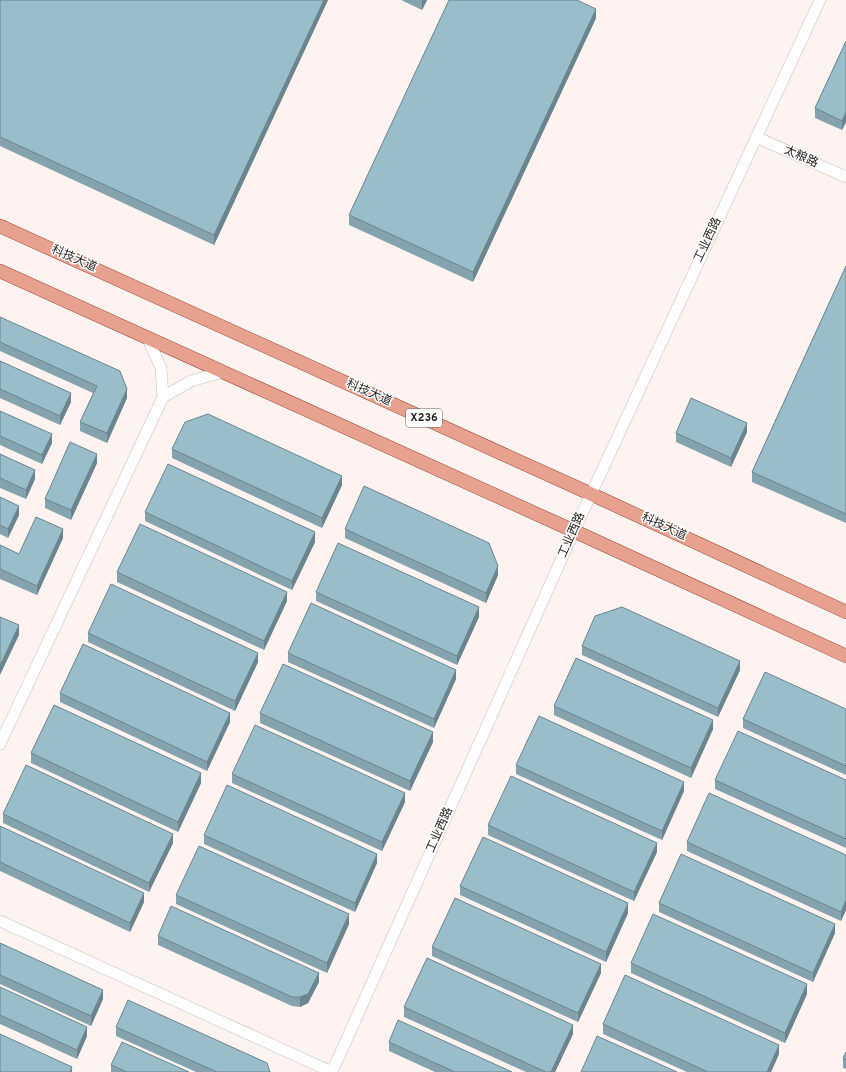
<svg xmlns="http://www.w3.org/2000/svg" width="846" height="1072" viewBox="0 0 846 1072" font-family="Overpass,'Noto Sans SC',sans-serif">
	<rect width="100%" height="100%" fill="#fef3f0"/>
	<g fill="none" stroke-linecap="round" stroke-linejoin="round">
		<defs>
			<path id="minor" d="M756 137 846 177
				M163 397 191 381 223 372
				M0 744 163 397 161 368 148 339
				M0 921 332 1072
				M332 1072 574 531 820 0"/>
			<path id="major" d="M0 226 591 494 846 612
				M0 271 574 531 846 656"/>
		</defs>
		<use href="#minor" stroke="#c8bebb" stroke-width="12"/>
		<use href="#major" stroke="#994b36" stroke-width="14"/>
		<use href="#minor" stroke="#fff" stroke-width="11"/>
		<use href="#major" stroke="#e8a18f" stroke-width="13"/>
	</g>
	<path fill="#84a3ad" d="M0 0H328L214 245 0 146Z
		M401 0H427L422 10Z
		M596 18 473 282 349 225V215Z
		M846 41V122L842 130 815 118V108Z
		M846 266V523L752 482V472Z
		M0 317 127 398 107 443 80 431V422L93 393 0 351Z
		M0 361 71 402 60 425 0 398Z
		M0 411 52 443 42 464 0 445Z
		M747 432 731 467 676 442V433Z
		M172 449 342 485 322 528 172 458Z
		M0 454 35 479 26 499 0 488Z
		M97 463 71 520 45 508V499Z
		M0 497 19 515 8 538 0 534Z
		M145 512 315 542 292 590 145 521Z
		M345 529 498 575 486 603 345 538Z
		M63 538 37 595 0 579V545L19 554Z
		M117 572 287 601 264 650 117 582Z
		M316 592 479 617 457 665 316 601Z
		M88 633 258 662 235 711 88 642Z
		M582 646 740 670 718 717 582 655Z
		M288 653 456 679 434 728 288 662Z
		M60 693 230 722 207 771 60 702Z
		M554 706 713 729 691 778 554 715Z
		M846 709V775L743 728V719Z
		M260 713 433 742 410 791 260 723Z
		M31 753 201 783 178 832 31 763Z
		M516 765 684 791 662 840 516 774Z
		M232 774 405 802 382 851 232 783Z
		M715 780H846V848L715 789Z
		M3 814 173 843 149 892 3 823Z
		M488 825 657 852 634 901 488 835Z
		M0 826 144 902 130 932 0 871Z
		M204 835 377 863 355 912 204 844Z
		M687 842 846 855V910L841 921 687 851Z
		M460 886 628 913 606 962 460 895Z
		M176 895 349 924 327 973 176 904Z
		M659 903 835 933 813 982 659 912Z
		M158 936 319 982 308 1003 300 1007 292 1006 158 945Z
		M0 943 103 999 91 1026 0 984Z
		M432 947 601 973 578 1022 432 956Z
		M631 963 807 994 785 1043 631 973Z
		M0 987 87 1036 77 1059 0 1024Z
		M404 1007 573 1034 555 1072H526L404 1017Z
		M603 1024 779 1054 771 1072H687L603 1034Z
		M116 1027 270 1072H196L116 1036Z
		M389 1042 512 1072H435L389 1051Z
		M846 1052V1069L843 1068V1058Z
		M111 1065 189 1072H111Z"/>
	<path fill="#6b848d" d="M324 0H328L214 245V235Z
		M422 0H427L422 10Z
		M596 9V18L473 282V272Z
		M846 112V122L842 130V121Z
		M127 389V398L107 443V433Z
		M71 393V402L60 425V416Z
		M747 423V432L731 467V458Z
		M52 434V443L42 464V455Z
		M97 454V463L71 520V510Z
		M35 470V479L26 499V490Z
		M342 476V485L322 528V518Z
		M19 506V515L8 538V529Z
		M63 529V538L37 595V586Z
		M315 532V542L292 590V581Z
		M498 566V575L486 603V593Z
		M287 592V601L264 650V641Z
		M479 607V617L457 665V656Z
		M19 625V635L0 675V666Z
		M258 653V662L235 711V701Z
		M740 661V670L718 717V708Z
		M456 670V679L434 728V719Z
		M230 713V722L207 771V762Z
		M713 720V729L691 778V768Z
		M433 732V742L410 791V781Z
		M201 773V783L178 832V822Z
		M684 782V791L662 840V831Z
		M405 793V802L382 851V842Z
		M173 834V843L149 892V883Z
		M657 843V852L634 901V892Z
		M377 854V863L355 912V903Z
		M144 893V902L130 932V923Z
		M846 900V910L841 921V912Z
		M628 903V913L606 962V952Z
		M349 914V924L327 973V963Z
		M835 924V933L813 982V973Z
		M601 964V973L578 1022V1013Z
		M319 973V982L308 1003 300 1007V997Z
		M807 984V994L785 1043V1033Z
		M103 990V999L91 1026V1016Z
		M573 1025V1034L555 1072H551Z
		M87 1027V1036L77 1059V1050Z
		M779 1045V1054L771 1072H767Z
		M72 1067V1072H70Z"/>
	<path fill="#99bdc9" stroke="#6b848d" d="M0 0H324L214 235 0 137Z
		M449 0H577L596 9 473 272 349 215Z
		M846 41V112L842 121 815 108Z
		M846 266V514L752 472Z
		M0 317 120 371 127 389 107 433 80 422 97 386 0 342Z
		M0 361 71 393 60 416 0 389Z
		M691 398 747 423 731 458 676 433Z
		M0 411 52 434 42 455 0 436Z
		M208 414 342 476 322 518 172 449 185 422Z
		M70 442 97 454 71 510 45 499Z
		M0 454 35 470 26 490 0 478Z
		M168 464 315 532 292 581 145 512Z
		M364 486 489 543 498 566 486 593 345 529Z
		M0 497 19 506 8 529 0 525Z
		M36 517 63 529 37 586 0 569V545L19 554Z
		M140 524 287 592 264 641 117 572Z
		M338 543 479 607 457 656 316 592Z
		M111 584 258 653 235 701 88 633Z
		M311 603 456 670 434 719 288 653Z
		M622 607 740 661 718 708 582 646 595 616Z
		M0 617 19 625 0 666Z
		M83 644 230 713 207 762 60 693Z
		M576 658 713 720 691 768 554 706Z
		M283 664 433 732 410 781 260 713Z
		M765 672 846 709V766L743 719Z
		M54 705 201 773 178 822 31 753Z
		M539 716 684 782 662 831 516 765Z
		M255 725 405 793 382 842 232 774Z
		M738 731 846 780V839L715 780Z
		M26 765 173 834 149 883 3 814Z
		M511 776 657 843 634 892 488 825Z
		M227 785 377 854 355 903 204 835Z
		M709 793 846 855V900L841 912 687 842Z
		M0 826 144 893 130 923 0 862Z
		M483 837 628 903 606 952 460 886Z
		M199 846 349 914 327 963 176 895Z
		M681 854 835 924 813 973 659 903Z
		M455 898 601 964 578 1013 432 947Z
		M171 906 319 973 308 994 300 997H292L158 936Z
		M653 914 807 984 785 1033 631 963Z
		M0 943 103 990 91 1016 0 975Z
		M427 958 573 1025 551 1072H546L404 1007Z
		M625 975 779 1045 767 1072H708L603 1024Z
		M0 987 87 1027 77 1050 0 1015Z
		M128 1000 267 1063 270 1072H217L116 1027Z
		M398 1020 512 1072H455L389 1042Z
		M0 1034 72 1067 70 1072H0Z
		M597 1036 677 1072H581Z
		M122 1042 189 1072H127L111 1065Z
		M846 1052V1060L843 1058Z"/>
	<g text-anchor="middle" dominant-baseline="central" stroke-width="3" stroke-linejoin="round" paint-order="stroke">
		<rect fill="#fff" stroke="#646261" stroke-width="1" x="406" y="409" width="36" height="18" rx="3"/>
		<g font-size="11" font-weight="bold" fill="#221e1d">
			<text x="424" y="418">X236</text>
		</g>
		<g font-size="12" fill="#221e1d" stroke="#fff">
			<text transform="translate(801 157) rotate(24)">太粮路</text>
			<text transform="translate(708 240) rotate(-65)">工业西路</text>
			<text transform="translate(74 259) rotate(24)">科技大道</text>
			<text transform="translate(369 393) rotate(24)">科技大道</text>
			<text transform="translate(664 527) rotate(25)">科技大道</text>
			<text transform="translate(572 535) rotate(-66)">工业西路</text>
			<text transform="translate(440 830) rotate(-66)">工业西路</text>
		</g>
	</g>
</svg>
